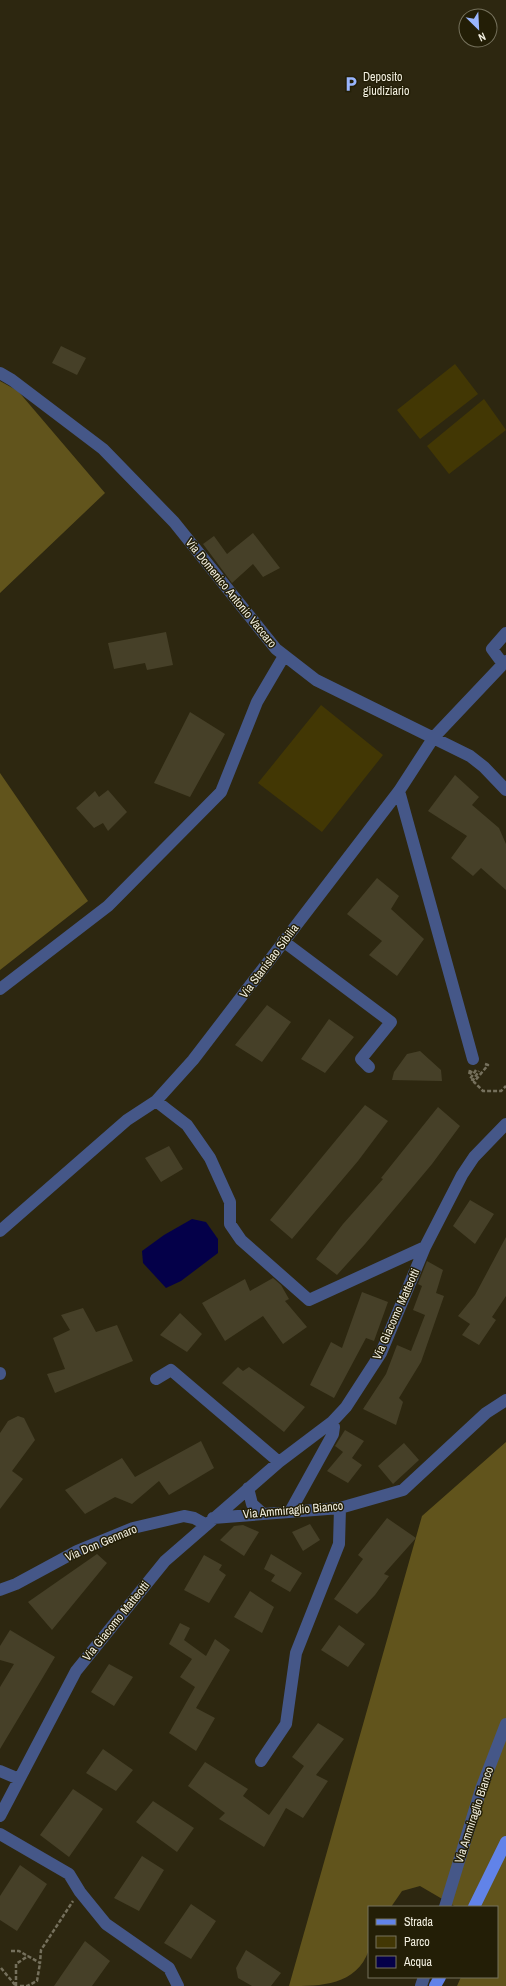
<svg xmlns="http://www.w3.org/2000/svg" width="506" height="1986" viewBox="0 0 506 1986" font-family="'Archivo Narrow',sans-serif">
	<rect width="100%" height="100%" fill="#2d2710"/>
	<path fill="#423704" d="M455 364 478 394 420 439 397 410Z
		M484 399 506 430 449 474 427 446Z
		M321 705 383 755 322 832 258 783Z"/>
	<path fill="#61541c" d="M0 381 18 391 105 493 0 593Z
		M0 773 88 901 0 970Z
		M506 1442V1986H457L461 1977H497V1907H456L420 1886 402 1891 391 1907H369C369 1918 372 1940 369 1950 356 1986 321 1986 289 1986L422 1516Z"/>
	<path fill="#040049" d="M192 1219 206 1222 218 1239V1253L181 1281 166 1288 143 1263 142 1251 164 1235Z"/>
	<path fill="#464028" d="M61 346 86 358 77 375 52 363Z
		M253 533 280 568 263 577 253 564 232 583 203 544 214 536 227 554Z
		M166 632 173 665 147 670 145 663 114 669 108 643Z
		M190 712 225 734 190 797 154 783Z
		M455 775 479 797 472 805 499 828 506 844V890L481 868 473 876 451 858 467 836 428 811Z
		M108 790 127 812 108 831 103 823 94 828 76 808 95 791 99 797Z
		M377 878 399 896 391 909 424 939 397 976 369 955 382 941 347 914Z
		M267 1005 291 1022 262 1062 235 1045Z
		M329 1019 354 1037 325 1073 301 1059Z
		M420 1051 441 1070 442 1081 392 1080 394 1072 407 1054Z
		M365 1105 388 1121 358 1161 292 1239 270 1220Z
		M438 1107 460 1126 432 1164 365 1244 337 1275 316 1259 343 1224 383 1179 381 1178Z
		M169 1146 183 1169 161 1182 145 1158Z
		M470 1200 494 1214 475 1244 453 1226Z
		M506 1237V1296L492 1317 496 1320 479 1345 462 1335 470 1324 458 1316 475 1295Z
		M427 1261 443 1270 436 1293 444 1296 421 1362 399 1398 403 1402 396 1425 363 1409 386 1374 397 1345 411 1351 425 1315 413 1310 422 1286 418 1284Z
		M273 1278 281 1285 289 1299 285 1301 307 1327 283 1344 263 1316 225 1341 202 1303 245 1279 250 1291Z
		M362 1292 388 1302 374 1341 366 1338 334 1398 310 1385 331 1342 342 1348Z
		M83 1308 96 1332 117 1325 133 1361 55 1393 47 1374 65 1369 53 1338 70 1330 61 1315Z
		M180 1313 202 1334 187 1352 160 1335Z
		M238 1367 243 1371 249 1367 305 1407 284 1432 222 1383Z
		M18 1416 24 1418 35 1440 12 1471 23 1479 0 1509V1433L8 1421Z
		M345 1430 364 1441 352 1458 362 1465 348 1483 327 1471 343 1452 335 1446Z
		M201 1441 214 1468 169 1495 159 1481 132 1504 115 1497 85 1514 65 1490 122 1458 135 1477Z
		M404 1443 419 1460 393 1484 378 1466Z
		M387 1518 416 1538 384 1574 389 1576 375 1595 357 1614 334 1599 363 1559 358 1555Z
		M310 1524 320 1540 303 1551 292 1532Z
		M243 1525 259 1532 244 1556 220 1540 234 1526Z
		M97 1554 107 1563 52 1630 28 1602Z
		M271 1554 302 1573 290 1592 271 1581 275 1575 264 1569Z
		M204 1555 222 1565 219 1570 226 1575 209 1603 184 1590Z
		M250 1591 274 1607 262 1633 234 1617Z
		M180 1623 190 1628 184 1640 206 1656 215 1639 230 1650 196 1708 215 1718 196 1751 169 1733 195 1687 180 1677 192 1659 169 1644Z
		M339 1625 365 1644 348 1667 321 1650Z
		M10 1630 55 1657 0 1749V1687L14 1664 0 1660V1646Z
		M109 1664 133 1677 114 1706 91 1692Z
		M318 1723 344 1739 316 1775 328 1781 303 1818 286 1808 264 1847 219 1819 225 1813 188 1786 205 1762 248 1789 243 1796 269 1815 304 1766 292 1757Z
		M103 1749 133 1770 116 1791 86 1773Z
		M73 1789 103 1809 69 1857 40 1835Z
		M153 1801 194 1828 177 1852 136 1822Z
		M142 1856 164 1870 139 1911 114 1898Z
		M20 1865 47 1884 17 1931 0 1920V1896Z
		M191 1904 216 1921 191 1959 164 1943Z
		M85 1941 110 1961 92 1986H54Z
		M246 1950 281 1973 271 1986H252L238 1978 236 1968Z"/>
	<g fill="none" stroke-linecap="round" stroke-linejoin="round">
		<path stroke="#75705c" stroke-width="2.5" stroke-dasharray="4 2" stroke-linecap="butt" d="M485 1064 488 1065 474 1082 483 1091H501L506 1086
			M470 1070 469 1075 472 1071
			M476 1070 470 1079 473 1080 479 1071
			M11 1951H19L40 1963 41 1950 73 1901
			M1 1968 16 1986
			M16 1986V1964L28 1956
			M20 1986H27L37 1981 40 1963"/>
		<path stroke="#455788" stroke-width="12" d="M0 373 12 380 103 449 174 522 276 649 316 680 470 756 484 767 506 790
			M503 664 492 649 506 633
			M399 791 473 1059
			M283 941 391 1022 361 1059 369 1067
			M0 989 108 906 221 792 257 702 284 656
			M156 1101 187 1125 210 1158 230 1202V1224L241 1240 309 1300 425 1247
			M0 1231 127 1120 156 1101 193 1060 399 791 434 737 506 661
			M0 1373V1374
			M156 1379 171 1370 279 1462
			M248 1488 252 1504 262 1513
			M291 1510 333 1434 334 1427 332 1422
			M213 1518 340 1508 403 1490 486 1413 506 1400
			M0 1590 16 1584 77 1551 133 1528 184 1516 194 1518 205 1524
			M261 1761 286 1724 296 1653 339 1544 340 1508
			M0 1771 19 1779
			M0 1816 76 1671 165 1561 279 1462 332 1422 346 1407 381 1353 425 1247 462 1175 474 1157 506 1124
			M0 1834 69 1874 80 1892 106 1924 169 1968 178 1986
			M445 1907 481 1789 506 1724
			M421 1986 424 1977"/>
		<path stroke="#6183e9" stroke-width="12" d="M474 1907 506 1842
			M435 1986 440 1977"/>
	</g>
	<defs>
		<symbol id="parking-bare" viewBox="-9 -9 18 18"><path d="M-3.5-5.5H1a3.5 3.5 0 0 1 0 7H-1V5.5H-3.5ZM-1-3.4V-.6H.8a1.4 1.4 0 0 0 0-2.8Z" fill="#99b5fd" stroke="#231e06" stroke-width="2.5" paint-order="stroke"/></symbol>
	</defs>
	<g fill-rule="evenodd">
		<use href="#parking-bare" x="340" y="73" width="22" height="22"/>
	</g>
	<g text-anchor="middle" dominant-baseline="central" stroke-width="3" stroke-linejoin="round" paint-order="stroke">
		<g font-size="12" fill="#f2efe0" stroke="#231e06" text-anchor="start">
			<text x="363" y="77">Deposito<tspan x="363" dy="14">giudiziario</tspan></text>
		</g>
		<g font-size="12" fill="#f2efe0" stroke="#231e06">
			<text transform="translate(231 593) rotate(51)">Via Domenico Antonio Vaccaro</text>
			<text transform="translate(269 961) rotate(-53)">Via Stanislao Sibilia</text>
			<text transform="translate(396 1314) rotate(-66)">Via Giacomo Matteotti</text>
			<text transform="translate(293 1510) rotate(-5)">Via Ammiraglio Bianco</text>
			<text transform="translate(101 1543) rotate(-23)">Via Don Gennaro</text>
			<text transform="translate(116 1621) rotate(-51)">Via Giacomo Matteotti</text>
			<text transform="translate(474 1815) rotate(-72)">Via Ammiraglio Bianco</text>
		</g>
	</g>
	<rect x="368" y="1906" width="130" height="72" fill="#231e06" stroke="#76725d"/>
	<rect x="376" y="1919" width="20" height="6" fill="#6183e9" stroke="#76725d"/>
	<text x="404" y="1926" font-size="12" fill="#f2efe0">Strada</text>
	<rect x="376" y="1936" width="20" height="12" fill="#423704" stroke="#76725d"/>
	<text x="404" y="1946" font-size="12" fill="#f2efe0">Parco</text>
	<rect x="376" y="1956" width="20" height="12" fill="#040049" stroke="#76725d"/>
	<text x="404" y="1966" font-size="12" fill="#f2efe0">Acqua</text>
	<g transform="translate(478 28) rotate(156)"><circle r="19" fill="#231e06" stroke="#76725d"/>
	<path d="M0-3L7 15L0 10L-7 15Z" fill="#99b5fd"/>
	<text y="-6" font-size="11" font-weight="bold" text-anchor="middle" fill="#f2efe0">N</text>
	</g>
</svg>
